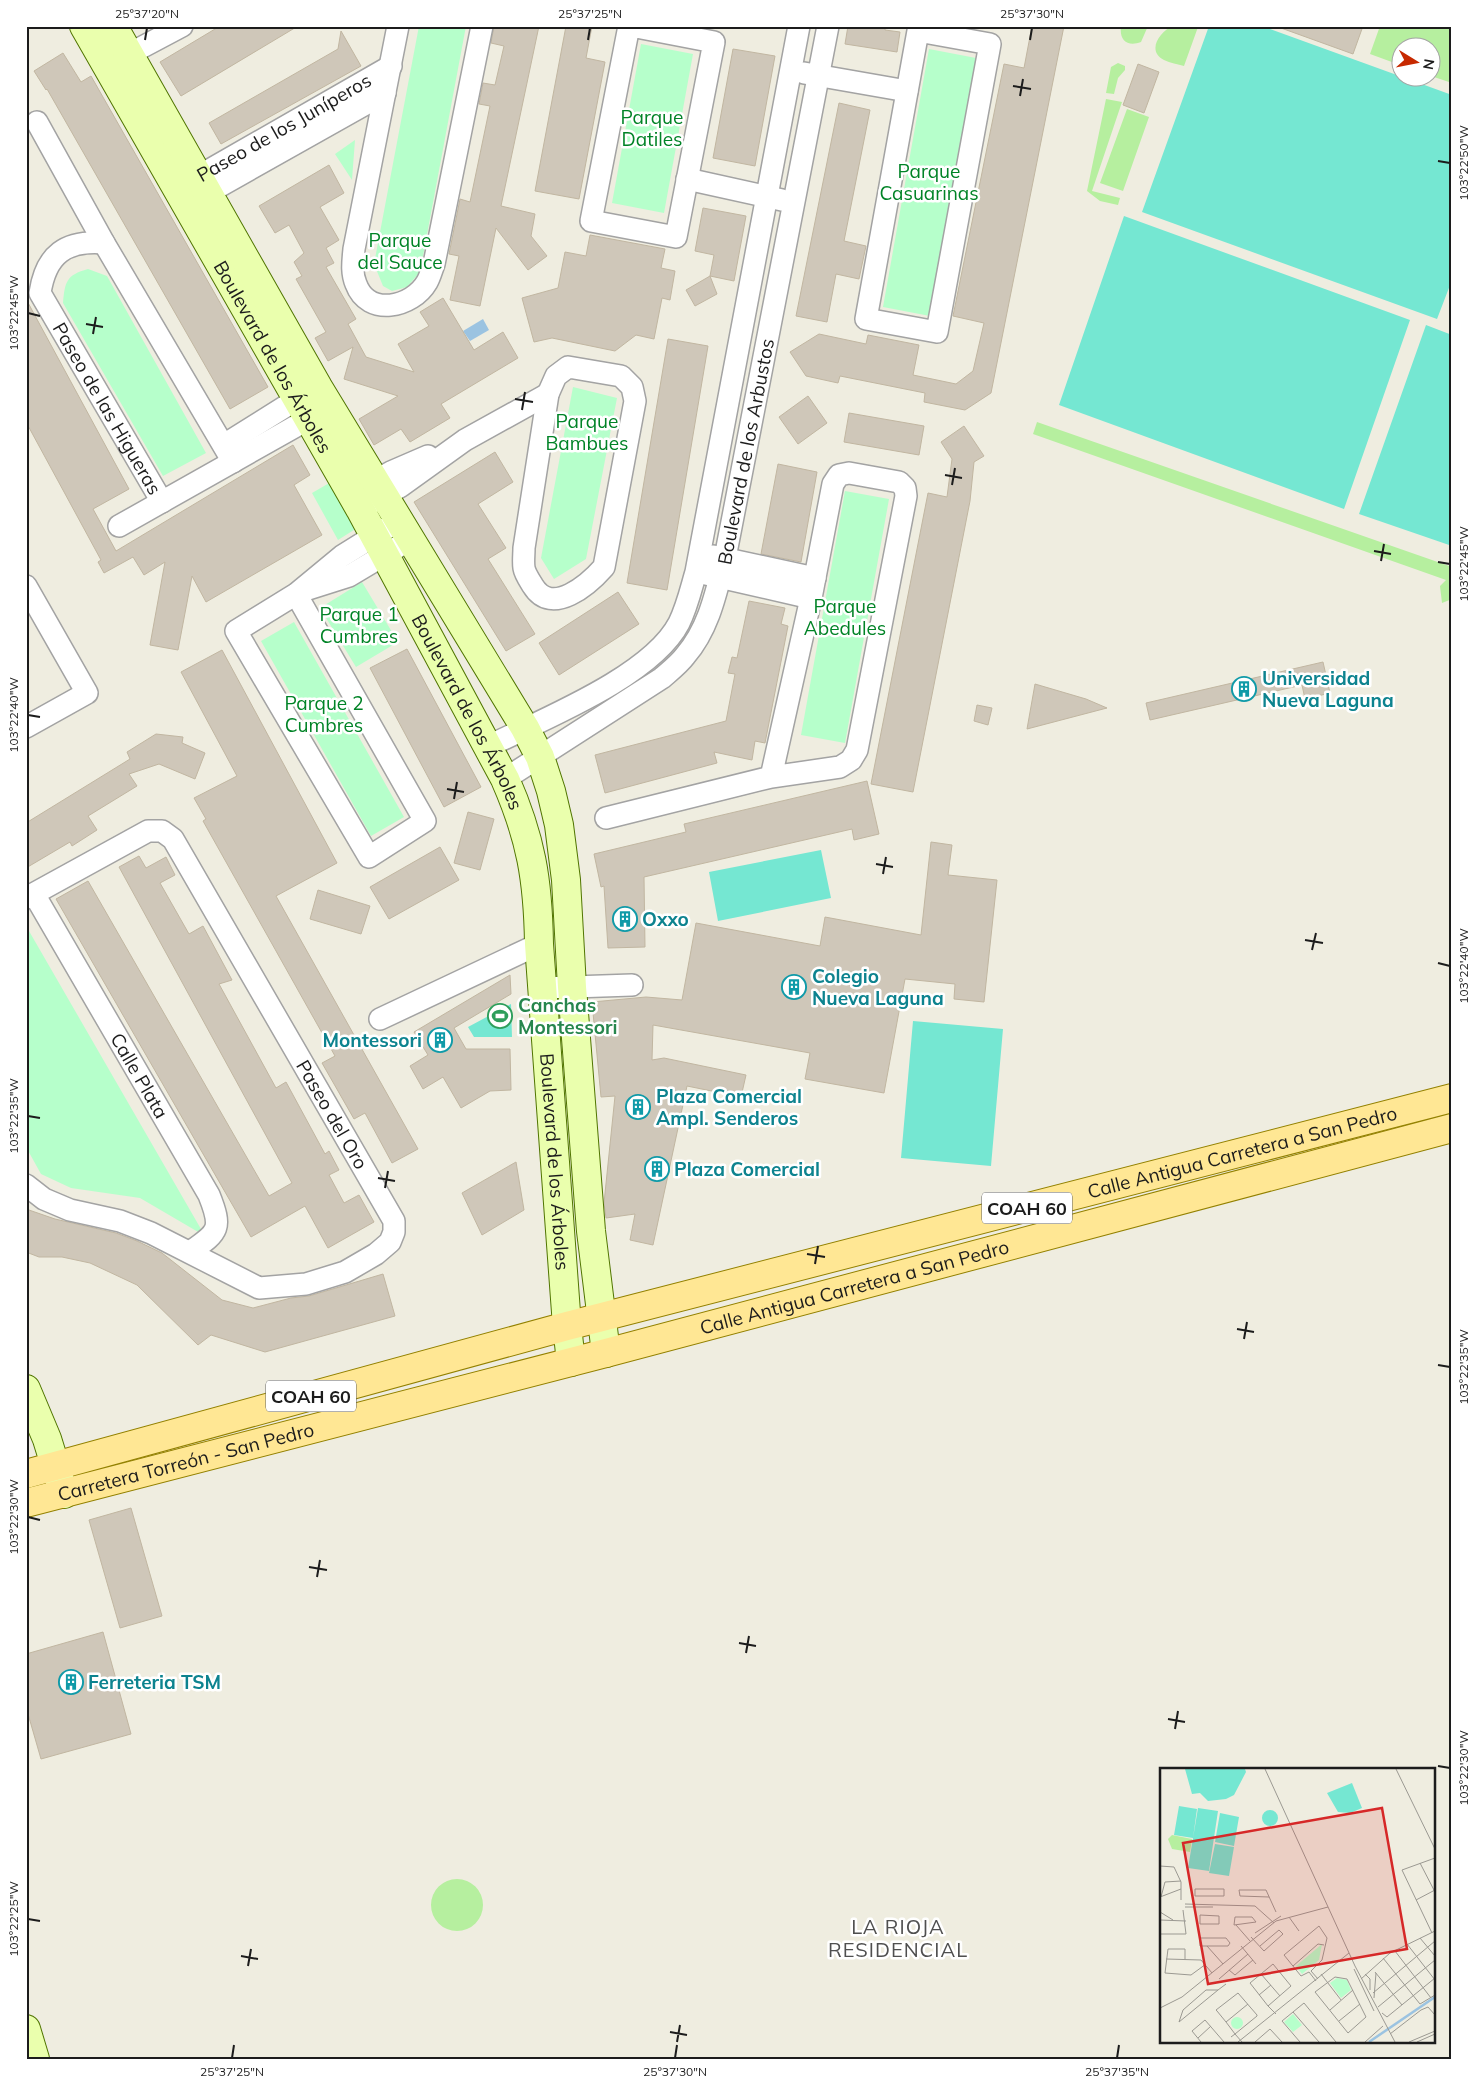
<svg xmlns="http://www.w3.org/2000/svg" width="1478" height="2085" viewBox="0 0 1478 2085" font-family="Mulish,sans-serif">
	<rect width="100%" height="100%" fill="#efede0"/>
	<path fill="#b6ef9f" d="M1121 26H1148L1141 42C1128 47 1119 41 1121 26Z
		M1173 26 1198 27 1184 66C1178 64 1170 63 1164 60 1146 51 1160 31 1173 26Z
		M1380 26H1452V83L1431 76 1430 48H1400V65L1370 54Z
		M1118 63 1125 66V70L1118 78 1114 94 1106 93 1111 67Z
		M1106 99 1122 102 1092 191 1120 198 1118 205 1100 201 1087 191Z
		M1127 109 1149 117 1123 191 1100 183Z
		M1037 422 1452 567V599L1442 603 1440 586 1446 580 1033 434Z
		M431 1905a26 26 0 1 1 52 0a26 26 0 1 1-52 0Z"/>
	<path fill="#b6ffcb" d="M419 26H466L420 272 407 287 392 291 383 286 374 264Z
		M641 44 693 54 664 213 612 203Z
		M929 49 976 58 930 316 883 307Z
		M355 140 352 180 335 154Z
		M88 269 107 276 206 453 163 476 63 303C65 282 66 275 88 269Z
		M573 387 617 398 586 559 554 579 541 558Z
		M331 482 357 528 338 540 312 493Z
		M845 491 889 499 845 743 801 735Z
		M362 582 398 642 356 667 320 608Z
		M294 622 404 817 371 836 261 641Z
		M29 931 205 1236 140 1198 71 1188 41 1174 26 1147V932Z"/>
	<path fill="#75e7d2" d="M1209 26H1262L1452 95V280L1437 319 1142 212Z
		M1124 216 1410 320 1344 509 1059 405Z
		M1426 325 1452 335V546L1359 514Z
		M821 850 831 898 718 921 709 872Z
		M511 1004 512 1037H474L468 1027Z
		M913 1021 1003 1029 991 1166 901 1158Z"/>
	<path fill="#9bc3e1" d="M483 319 489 330 470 341 463 331Z"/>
	<path fill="#cfc7b9" stroke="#c1b6a1" d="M220 26H298L181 96 160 62Z
		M494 26H539L501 206 535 214 531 236 547 256 528 270 496 228 480 306 450 300 459 256 449 254 460 199 470 202 490 106 479 104 483 83 495 85 504 46 491 43Z
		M566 26H592L586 58 605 62 579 199 535 191Z
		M848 26H885V30L900 32 897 52 845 44Z
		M1032 26H1064L991 393 965 410 924 402 925 393 840 376 838 383 806 376 790 352 819 334 866 344 868 335 919 345 913 375 956 384 973 371 984 323 953 316 1004 64 1024 68Z
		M1281 26H1363L1353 54 1281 28Z
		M341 31 361 66 221 144 209 123 338 49Z
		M733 49 775 56 755 166 713 158Z
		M63 53 81 82 91 76 268 387 230 409 47 89 46 90 34 71Z
		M1138 64 1159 72 1144 113 1123 105Z
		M839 103 870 110 844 241 866 246 859 279 836 274 827 322 796 316Z
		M329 165 344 193 320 207 339 240 326 248 334 263 326 267 356 319 348 324 366 357 414 372 398 344 429 326 420 312 443 298 474 350 503 332 518 358 441 404 450 418 410 442 401 429 374 445 359 419 398 396 344 379 353 347 328 361 315 338 326 332 296 279 302 276 294 262 304 253 289 225 275 233 259 206Z
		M703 208 746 216 734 281 710 276 714 255 695 251Z
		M590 235 665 249 661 268 675 271 670 300 662 298 654 339 636 335 615 351 552 338 534 342 522 298 558 288 565 252 586 256Z
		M710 276 717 294 695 306 686 290Z
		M26 299 129 489 93 509 116 551 293 445 310 475 294 485 322 535 206 602 192 576 178 650 150 645 165 562 144 575 133 557 104 573 98 562 101 560 26 422Z
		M668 339 708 346 667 590 627 583Z
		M808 396 827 423 798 444 779 417Z
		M849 413 924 426 919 455 844 442Z
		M964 426 984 456 974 462 970 501 913 792 871 784 928 493 947 497 952 459 941 442Z
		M495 452 513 482 478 504 506 548 488 559 535 634 506 651 414 502Z
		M778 464 817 472 801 562 761 554Z
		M618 592 639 624 559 675 539 643Z
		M749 601 785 608 781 624 788 626 765 743 755 741 752 760 714 752 717 763 605 793 595 755 726 721 735 674 728 673 732 657 737 658Z
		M407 649 481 787 444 807 370 668Z
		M222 650 337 863 276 896 418 1149 392 1163 365 1113 354 1119 322 1063 335 1056 203 821 206 819 194 798 237 776 181 672Z
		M1323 662 1330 693 1305 699 1302 685 1150 720 1146 703Z
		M1035 684 1086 699 1107 708 1027 729Z
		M977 705 992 708 988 725 974 721Z
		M156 734 183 737 182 743 205 753 195 779 159 764 129 774 137 786 88 816 97 830 72 846 70 842 26 868V823L130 759 127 752Z
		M867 781 879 834 854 840 852 829 644 877 645 947 608 948 604 886 601 887 594 854 686 832 684 824Z
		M468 812 494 819 480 870 454 863Z
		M931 842 952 845 948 875 997 880 984 1002 954 999 955 984 905 979 884 1093 805 1079 810 1053 653 1025 652 1060 664 1058 746 1075 741 1097 687 1086 653 1245 630 1240 635 1214 606 1218 604 1203 615 1096 601 1097 592 1002 646 997 682 1000 696 923 820 946 825 917 921 935Z
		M440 847 459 880 389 919 370 887Z
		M139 856 146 868 166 857 175 875 160 883 189 934 203 926 232 980 219 984 276 1088 286 1082 325 1154 329 1151 339 1170 329 1175 344 1203 359 1195 374 1222 328 1248 305 1206 251 1237 56 899 88 881 269 1196 292 1183 119 867Z
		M318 890 370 906 361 934 310 919Z
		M510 975 511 994 454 1028 466 1049H510L511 1090 490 1091 461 1108 443 1077 423 1089 410 1066 428 1055 414 1032Z
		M516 1162 524 1210 482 1235 462 1193Z
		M26 1209 55 1219 116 1233 137 1241 162 1253 222 1300 253 1308 291 1298 309 1296 383 1274 395 1316 265 1352 211 1335 198 1345 137 1285 90 1263 62 1257H39L26 1252Z
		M131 1508 162 1616 120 1628 89 1520Z
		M103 1632 131 1734 41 1759 26 1707V1654Z"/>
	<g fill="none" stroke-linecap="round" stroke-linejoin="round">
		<defs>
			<g id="street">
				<path d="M398 26 354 249C353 261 351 272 356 284 368 317 412 308 427 282 430 277 432 269 434 264L482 26"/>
				<path d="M629 26 591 221 676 237 714 42 631 26"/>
				<path d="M918 31 990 44 937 332 866 319Z"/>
				<path d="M116 61 182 26"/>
				<path d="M804 73 907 91"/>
				<path d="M37 122 104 243 233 462"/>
				<path d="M687 179 782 200"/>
				<path id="s1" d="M185 184 391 66"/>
				<path d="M195 200 385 93"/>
				<path id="s2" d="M104 243C66 240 46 254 40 293L162 502"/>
				<path d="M568 367 621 376 632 387 635 401 604 567C589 584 552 617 533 586 530 581 525 574 524 568 523 562 524 555 524 548L548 394 556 376Z"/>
				<path d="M224 445 310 391"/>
				<path d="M362 488 391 472 428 456"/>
				<path d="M371 503 401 486 465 440 548 394"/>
				<path d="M119 526 321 412"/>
				<path d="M713 556 815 578"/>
				<path d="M706 574 811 598"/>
				<path d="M26 586 87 693 26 727"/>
				<path d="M308 589 349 576 411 539"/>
				<path d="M296 594 425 821 369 857 236 631 296 594 342 556 387 528"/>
				<path d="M487 747C541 720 651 677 679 623 687 607 691 589 696 572L799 26"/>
				<path id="s3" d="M505 779 662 678C670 671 679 664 685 656 709 628 716 593 725 558L828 26"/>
				<path d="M606 818 771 777 840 767 851 760 857 750 906 496 905 488 899 482 849 473 839 475 833 484 811 598 771 777"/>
				<path id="s4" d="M34 894 209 1195C223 1230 218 1232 190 1252"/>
				<path id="s5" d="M26 898 148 831H162L173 839 394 1221V1232L390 1242 376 1254 345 1272 306 1284 259 1288 151 1233 120 1221 70 1210 44 1199 26 1185"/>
				<path d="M543 988 632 985"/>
				<path d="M380 1019 539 944"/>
			</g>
			<g id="secondary">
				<path id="s6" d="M84 26 360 509 505 779C531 838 538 880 539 944L567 1326 571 1362"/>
				<path d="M113 26 318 387 525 728 540 757 551 791 559 825 566 880 572 987 591 1231 606 1353"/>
				<path d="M26 1389 47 1439 64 1494"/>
				<path d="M26 2029 35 2059"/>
			</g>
			<g id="primary">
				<path id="s7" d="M26 1474 567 1326 1452 1098"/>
				<path id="s8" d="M26 1503 606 1353 1452 1128"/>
			</g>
		</defs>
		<use href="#street" stroke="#a3a3a3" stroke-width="24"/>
		<use href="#secondary" stroke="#507500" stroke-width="30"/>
		<use href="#primary" stroke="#938100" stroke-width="30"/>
		<use href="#street" stroke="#fff" stroke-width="21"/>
		<use href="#secondary" stroke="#eaffad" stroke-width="28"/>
		<use href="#primary" stroke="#ffe794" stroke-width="28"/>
	</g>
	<path fill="none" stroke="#1c1c1c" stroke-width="2" d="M145 40 147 28M588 40 590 28M1030 40 1032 28M1013 86 1031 89M1020 96 1023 79M1438 161 1450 163M28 313 40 316M86 324 103 327M93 334 96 317M515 399 533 402M522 410 525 392M945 475 962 478M952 485 955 468M1374 551 1391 554M1381 561 1384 544M1438 562 1450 564M28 715 40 717M447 789 464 792M454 799 457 782M876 864 893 867M883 874 886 857M1305 940 1323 943M1312 950 1316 933M1438 963 1450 966M28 1116 40 1118M378 1178 395 1181M385 1188 388 1171M807 1254 825 1257M815 1264 818 1246M1237 1329 1254 1332M1244 1339 1247 1322M1438 1365 1450 1367M28 1517 40 1520M309 1567 327 1570M317 1577 320 1560M739 1643 756 1646M746 1653 749 1636M1168 1719 1185 1722M1175 1729 1178 1711M1438 1766 1450 1768M28 1919 40 1921M241 1956 258 1959M248 1966 251 1949M670 2032 687 2035M677 2042 680 2025M232 2058 234 2045M675 2058 677 2045M1117 2058 1119 2045"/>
	<defs>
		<symbol id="building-ring" viewBox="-11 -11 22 22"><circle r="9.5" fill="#fff" stroke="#0f9aa8" stroke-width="1.5"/><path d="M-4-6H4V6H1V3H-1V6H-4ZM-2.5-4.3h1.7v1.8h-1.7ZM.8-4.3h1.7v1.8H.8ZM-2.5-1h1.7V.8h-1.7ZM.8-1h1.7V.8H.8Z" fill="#0f9aa8"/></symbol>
		<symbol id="stadium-ring" viewBox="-11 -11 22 22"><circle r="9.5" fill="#fff" stroke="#2e9e5b" stroke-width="1.5"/><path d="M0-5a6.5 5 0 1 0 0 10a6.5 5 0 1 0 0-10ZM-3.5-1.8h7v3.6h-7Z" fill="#2e9e5b"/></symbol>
	</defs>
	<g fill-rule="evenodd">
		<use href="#building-ring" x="1230" y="675" width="28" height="28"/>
		<use href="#building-ring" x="611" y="905" width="28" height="28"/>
		<use href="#building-ring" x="780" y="973" width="28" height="28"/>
		<use href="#stadium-ring" x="486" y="1002" width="28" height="28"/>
		<use href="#building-ring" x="426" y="1026" width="28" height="28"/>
		<use href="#building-ring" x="624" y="1093" width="28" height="28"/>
		<use href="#building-ring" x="643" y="1155" width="28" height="28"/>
		<use href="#building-ring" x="57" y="1668" width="28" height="28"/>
	</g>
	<g text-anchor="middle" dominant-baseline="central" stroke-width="5" stroke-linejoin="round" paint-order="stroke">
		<g fill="#fff" stroke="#606060" stroke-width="1">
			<rect x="982" y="1192.5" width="90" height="31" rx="4"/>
			<rect x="266" y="1380.5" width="90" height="31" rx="4"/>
		</g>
		<g font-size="18" font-weight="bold" fill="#1c1c1c">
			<text x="1027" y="1208">COAH 60</text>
			<text x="311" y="1396">COAH 60</text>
		</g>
		<g font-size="19" fill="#008326" stroke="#fff">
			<text x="652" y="117">Parque<tspan x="652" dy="22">Datiles</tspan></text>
			<text x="929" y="171">Parque<tspan x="929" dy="22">Casuarinas</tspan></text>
			<text x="400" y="240">Parque<tspan x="400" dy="22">del Sauce</tspan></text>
			<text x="587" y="421">Parque<tspan x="587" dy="22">Bambues</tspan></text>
			<text x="845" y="606">Parque<tspan x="845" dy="22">Abedules</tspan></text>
			<text x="359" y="614">Parque 1<tspan x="359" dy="22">Cumbres</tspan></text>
			<text x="324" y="703">Parque 2<tspan x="324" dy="22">Cumbres</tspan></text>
		</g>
		<g font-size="19" fill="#1c1c1c" stroke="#fff">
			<text stroke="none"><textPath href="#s1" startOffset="114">Paseo de los Juníperos</textPath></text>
			<text stroke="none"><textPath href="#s6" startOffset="381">Boulevard de los Árboles</textPath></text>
			<text stroke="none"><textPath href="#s2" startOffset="226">Paseo de las Higueras</textPath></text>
			<text stroke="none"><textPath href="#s3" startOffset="434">Boulevard de los Arbustos</textPath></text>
			<text stroke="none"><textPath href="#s6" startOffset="786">Boulevard de los Árboles</textPath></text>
			<text stroke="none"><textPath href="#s4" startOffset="210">Calle Plata</textPath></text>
			<text stroke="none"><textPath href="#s5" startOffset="485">Paseo del Oro</textPath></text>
			<text stroke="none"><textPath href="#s7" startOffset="1258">Calle Antigua Carretera a San Pedro</textPath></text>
			<text stroke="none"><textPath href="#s6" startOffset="1251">Boulevard de los Árboles</textPath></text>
			<text stroke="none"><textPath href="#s8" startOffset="856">Calle Antigua Carretera a San Pedro</textPath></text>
			<text stroke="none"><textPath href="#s8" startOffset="165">Carretera Torreón - San Pedro</textPath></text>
		</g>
		<g font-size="19" font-weight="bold" fill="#0d838f" stroke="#fff" text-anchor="start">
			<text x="1262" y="678">Universidad<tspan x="1262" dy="22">Nueva Laguna</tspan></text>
			<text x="642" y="919">Oxxo</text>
			<text x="812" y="976">Colegio<tspan x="812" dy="22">Nueva Laguna</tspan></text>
			<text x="422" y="1040" text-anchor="end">Montessori</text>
			<text x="656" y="1096">Plaza Comercial<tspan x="656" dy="22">Ampl. Senderos</tspan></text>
			<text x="674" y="1169">Plaza Comercial</text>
			<text x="88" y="1682">Ferreteria TSM</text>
		</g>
		<g font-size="19" font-weight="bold" fill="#27864d" stroke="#fff" text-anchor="start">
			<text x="518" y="1005">Canchas<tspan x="518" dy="22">Montessori</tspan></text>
		</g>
		<g font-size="20" letter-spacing="1" fill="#4f4f4f" stroke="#fff">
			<text x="898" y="1926">LA RIOJA<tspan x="898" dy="23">RESIDENCIAL</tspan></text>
		</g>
	</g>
	<g transform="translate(1160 1768)">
		<rect width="275" height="275" fill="#efede0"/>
		<path d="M12 67 32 71 30 84 12 81 8 71Z" fill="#b6ef9f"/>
		<path d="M162 176 159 192 142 206 136 198ZM177 210 187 212 191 222 181 230 170 215ZM133 246 142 257 133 264 124 254ZM71 255a6 6 0 1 1 12 0a6 6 0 1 1-12 0Z" fill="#b6ffcb"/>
		<path d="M25 1H85L86 4 74 27 66 31 48 33 40 25 32 26ZM192 15 202 40 190 45 178 44 167 25ZM19 38 37 41 33 70 14 67ZM38 40 58 43 49 103 28 100ZM102 50a8 8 0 1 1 16 0a8 8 0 1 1-16 0ZM60 45 79 49 74 78 55 74ZM55 76 74 79 69 108 49 105Z" fill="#75e7d2"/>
		<path fill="none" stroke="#9bc3e1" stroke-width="2.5" d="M209 274 275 229"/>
		<path fill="none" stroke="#9b9992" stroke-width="1" d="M105 1 195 198 235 274M236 1 275 81M260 95 275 124M0 98 14 99 21 114V132M35 121H64V128H35ZM0 129 21 121M1 129 5 114 21 113M109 129 80 128 79 122H106L116 144M256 132 275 122M25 136 95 138 114 155M25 139H53M0 144 13 152M40 147 59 148V156H40ZM75 149H92L96 154 74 157ZM129 149 139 163M0 152 26 153M76 157 90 173M95 165 121 148M272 165 242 102 275 90M0 166H26L23 142M91 169 104 183 123 166 119 162 100 178M40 170H66L70 175 68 178H40ZM260 170 275 188M247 176 275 212M47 178 63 196M81 178 96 196M235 183 271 230M223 190 260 236 275 227M6 191 41 192 52 205M25 192V181H8L5 205 31 207 46 196M133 198 158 176 164 177M194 201 214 243M69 202 75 207 93 192M215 204 242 237M101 206 120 228M161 206 181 232M205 206 210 211V222M175 209 187 211 206 249 188 265 155 224ZM59 211 88 186M201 211 230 185 275 163M156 213 149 204 141 208 124 187 159 158 167 170 162 192 151 203 158 211M58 222 19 254 23 242 46 222H58L66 216M213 225 275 173M99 227 111 217M214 230 216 205M108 238 131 218 113 196 90 215 108 238 116 246M218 239 275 192M0 240 22 229 116 153 168 139M170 242 193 222M133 244 159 274M222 245 227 249 275 210M179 253 200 236M66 254 88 236M230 266 261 242 268 239 275 247M71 269 75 266 97 248V247L78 225 56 242 57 243 66 254 75 266 82 274M38 270 51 258M41 274 32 263 45 252 64 274M78 274 189 185M95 274 110 261 122 274M140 274 122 253 144 235 176 274M205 274 223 258M249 274 275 263M257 274 275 266"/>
		<path fill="#d62828" fill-opacity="0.15" stroke="#d62828" stroke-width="2.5" d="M222 40 247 181 48 216 23 75Z"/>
		<rect width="275" height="275" fill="none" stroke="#1c1c1c" stroke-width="2.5"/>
	</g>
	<rect width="1478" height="2085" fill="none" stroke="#ffffff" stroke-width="55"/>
	<g transform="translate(1416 62) rotate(100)"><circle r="24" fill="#ffffff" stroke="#a4a4a4"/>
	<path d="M0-4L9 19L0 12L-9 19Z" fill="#c72900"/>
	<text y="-8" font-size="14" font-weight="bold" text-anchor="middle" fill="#1c1c1c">N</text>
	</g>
	<rect x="28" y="28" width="1422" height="2030" fill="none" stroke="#1c1c1c" stroke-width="2"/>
	<g font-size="12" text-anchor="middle" fill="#1c1c1c">
		<text x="147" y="18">25°37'20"N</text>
		<text x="590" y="18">25°37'25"N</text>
		<text x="1032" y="18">25°37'30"N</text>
		<text transform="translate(1464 163) rotate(-90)" y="4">103°22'50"W</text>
		<text transform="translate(14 313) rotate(-90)" y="4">103°22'45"W</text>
		<text transform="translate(1464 564) rotate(-90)" y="4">103°22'45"W</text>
		<text transform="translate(14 715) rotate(-90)" y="4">103°22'40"W</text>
		<text transform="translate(1464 966) rotate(-90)" y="4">103°22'40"W</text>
		<text transform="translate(14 1116) rotate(-90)" y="4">103°22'35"W</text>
		<text transform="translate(1464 1367) rotate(-90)" y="4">103°22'35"W</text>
		<text transform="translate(14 1517) rotate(-90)" y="4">103°22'30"W</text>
		<text transform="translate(1464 1768) rotate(-90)" y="4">103°22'30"W</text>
		<text transform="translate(14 1919) rotate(-90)" y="4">103°22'25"W</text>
		<text x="232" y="2076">25°37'25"N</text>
		<text x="675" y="2076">25°37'30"N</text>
		<text x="1117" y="2076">25°37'35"N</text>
	</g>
</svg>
